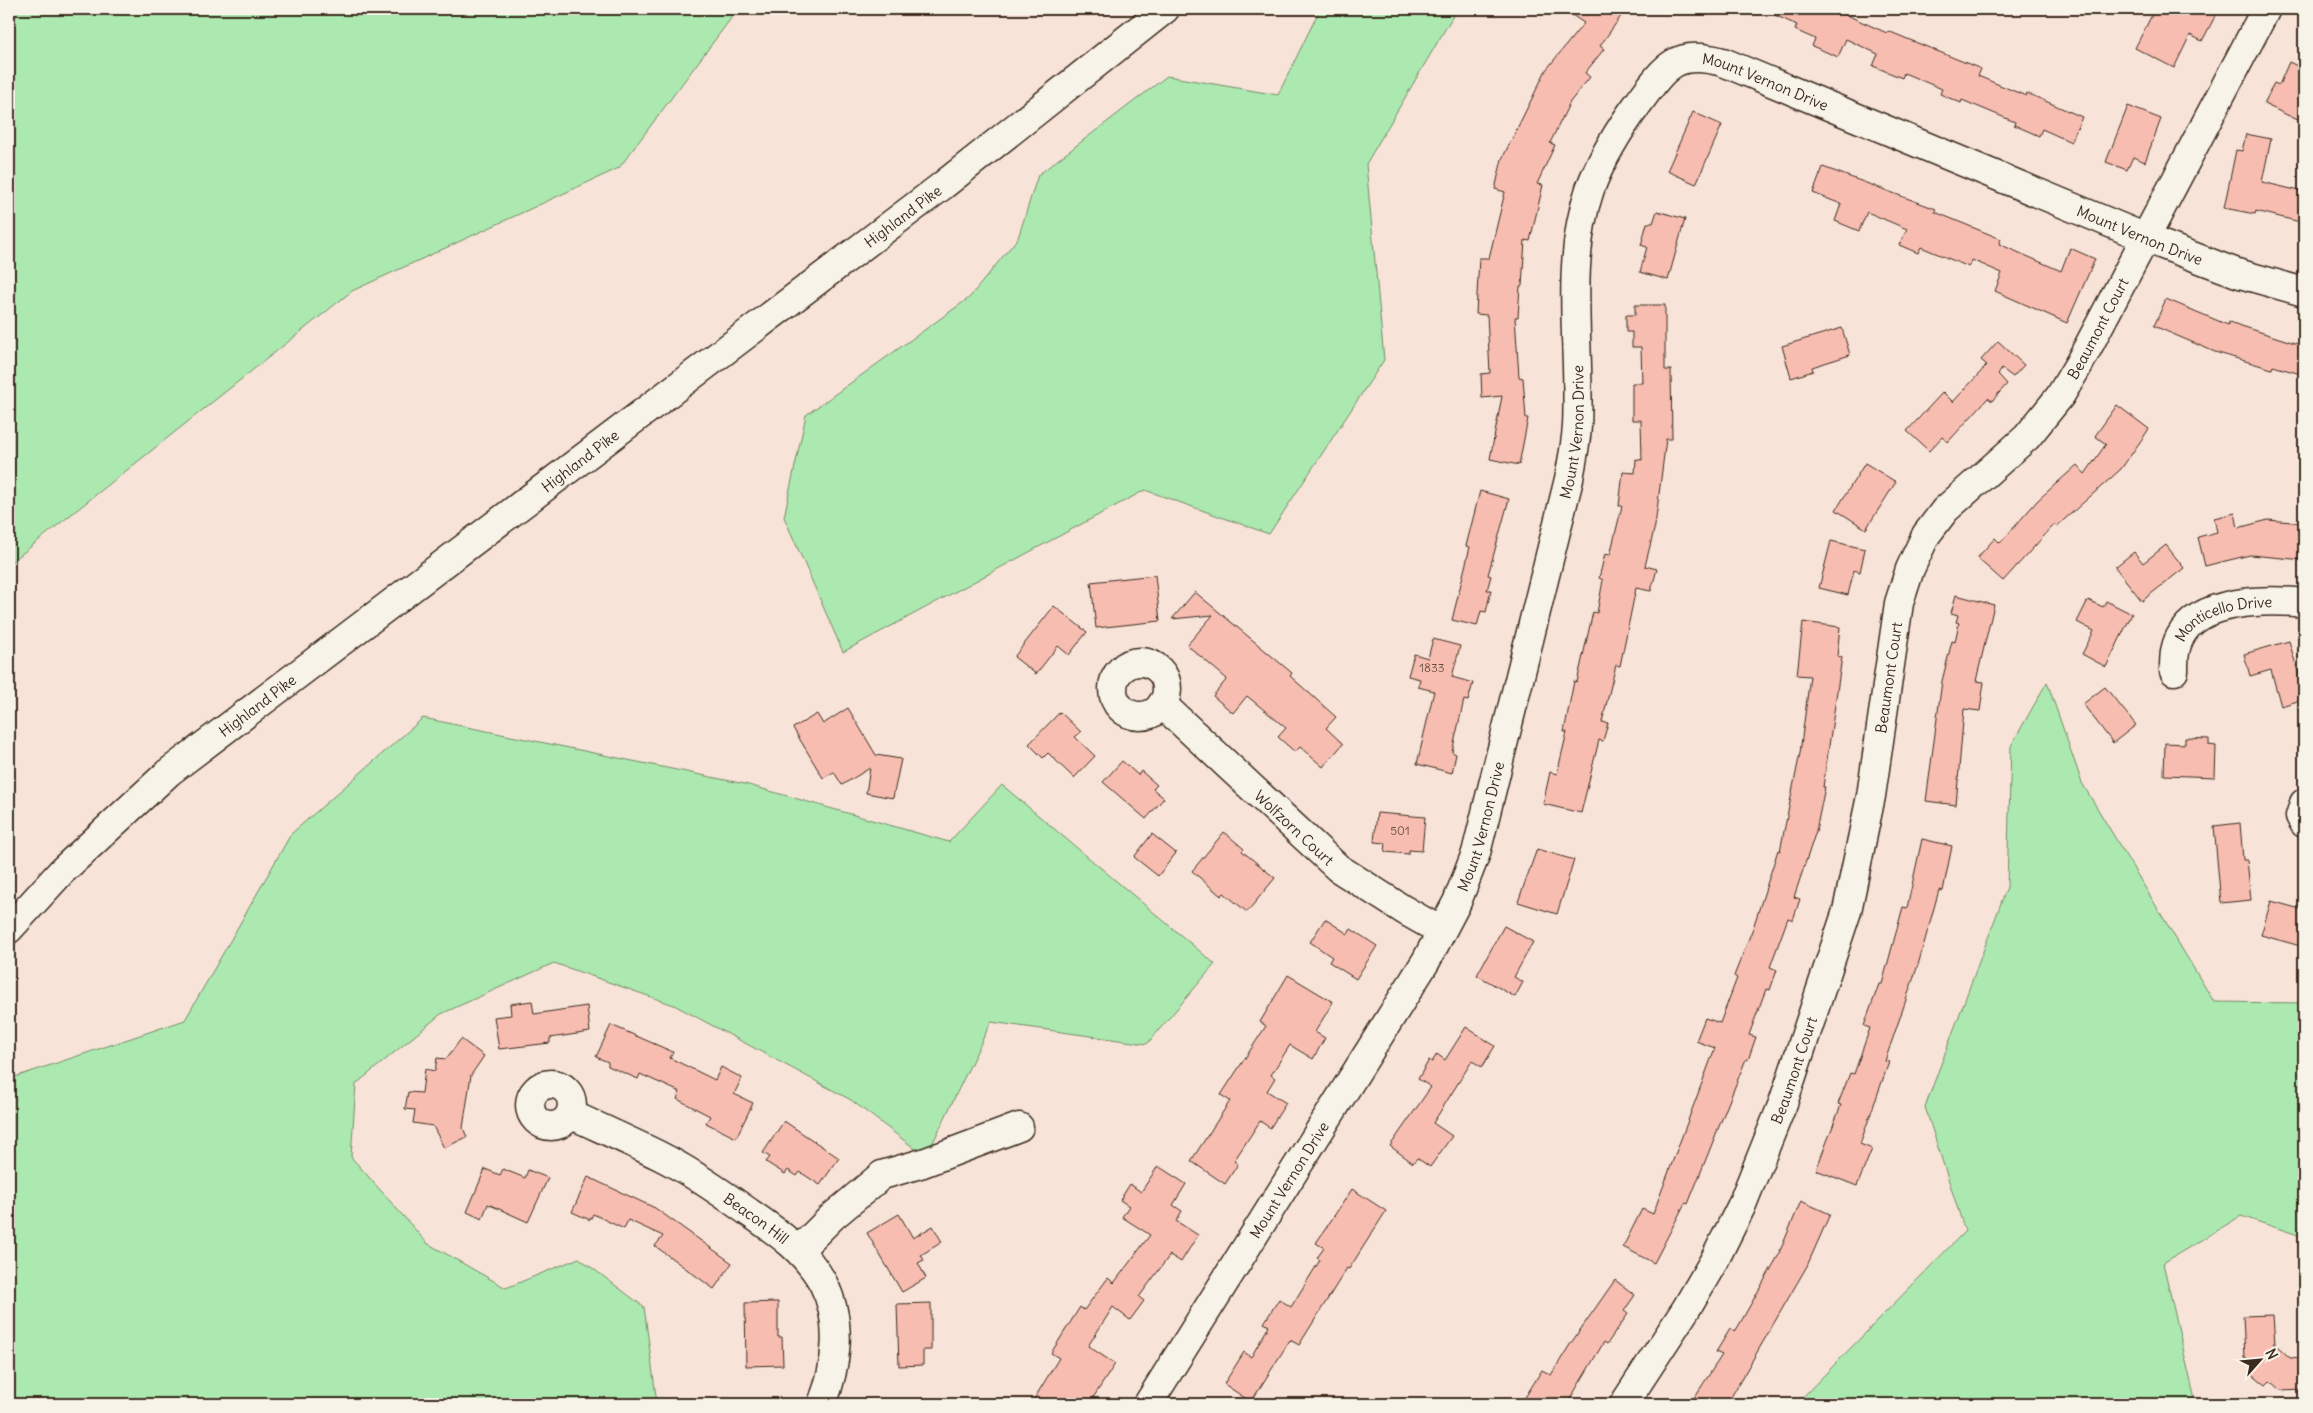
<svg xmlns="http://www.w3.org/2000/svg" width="2313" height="1413" viewBox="0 0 2313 1413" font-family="Delius,sans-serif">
	<rect width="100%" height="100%" fill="#f7e3d8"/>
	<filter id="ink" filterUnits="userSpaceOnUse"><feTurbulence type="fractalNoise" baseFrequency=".02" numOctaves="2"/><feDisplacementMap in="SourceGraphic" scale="10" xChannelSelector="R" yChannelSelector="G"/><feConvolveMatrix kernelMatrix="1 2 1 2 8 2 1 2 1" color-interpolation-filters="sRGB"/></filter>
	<g filter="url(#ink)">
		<path fill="#ace9b0" stroke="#748a67" d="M9 9H738L619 168 352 291 9 564Z
			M1320 9H1457L1366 164 1384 360 1269 534 1145 490 843 652 784 517 806 415 969 298 1018 238 1038 175 1167 76 1278 95Z
			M2047 682 2082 783 2214 1002 2304 1003V1237L2241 1216 2163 1263 2196 1404H1796L1965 1231 1925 1107 2007 887 2011 746Z
			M423 718 745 784 949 842 1002 785 1215 964 1147 1044 991 1022 926 1157 851 1100 674 1005 554 963 441 1014 356 1084 351 1157 427 1243 506 1288 579 1258 644 1307 657 1404H9V1079L185 1020 291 834Z"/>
		<path fill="#f8bdb1" stroke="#3b2a1e" d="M1563 9H1626L1600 46 1604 49 1585 73 1590 77 1570 102 1550 143 1555 145 1537 184 1543 185 1530 241 1525 240 1522 286H1520L1518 317H1515L1519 377 1523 378 1526 418H1528L1519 465 1490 459 1502 396 1482 398 1481 374 1490 373 1487 315 1476 314 1479 258H1489L1505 192 1495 189 1502 159 1546 70 1584 23Z
			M1761 9H1833L1887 33 1888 31 1981 69 1978 76 2026 96 2027 93 2082 117 2071 142 2042 129 2039 136 2014 125 2015 122 1962 100 1961 103 1940 94 1942 89 1904 73 1902 78 1873 66 1878 54 1846 39 1838 57 1812 46 1815 39 1795 30 1797 25Z
			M2155 9H2219L2202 41 2190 35 2174 68 2135 48Z
			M2289 62 2304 69V123L2264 104 2274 83 2279 85Z
			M2128 106 2161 119 2145 162 2133 157 2127 170 2106 162Z
			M1693 112 1722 125 1696 184 1667 171Z
			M2246 134 2271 139 2262 182 2304 192V223L2256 211 2255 214 2224 208 2236 150 2242 151Z
			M1823 167 1936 209 1935 212 2001 239 1999 244 2061 271 2070 248 2095 259 2067 323 1995 291 2002 273 1972 260 1969 267 1921 247 1918 253 1899 245 1907 229 1867 212 1859 231 1835 221 1841 204 1813 193Z
			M1657 211 1685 219 1668 280 1640 272 1647 247 1641 245 1647 223H1653Z
			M2166 299 2228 325 2229 322 2304 346V375L2273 366 2272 369 2215 352 2154 326Z
			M1635 305H1665V370H1671L1672 439H1666L1655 526 1645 566 1657 569 1651 591 1636 588 1620 666 1616 665 1602 722 1608 723 1603 741 1599 740 1581 813 1543 804 1550 772 1557 774 1567 732H1564L1574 681 1577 682 1593 612 1597 613 1603 580 1599 578 1605 554 1610 555 1622 506H1619L1623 472 1635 473 1636 459 1642 460 1641 420H1632V383H1642L1641 347H1632V332H1626V315H1635Z
			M1842 328 1850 355 1812 367 1813 371 1791 378 1782 346Z
			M1998 341 2024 365 2013 377 2002 369 1998 374 2007 384 1992 401 1988 398 1948 442 1942 437 1929 451 1907 431 1943 392 1953 402 1987 365 1981 360Z
			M2117 405 2149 429 2121 469 2056 527 2054 525 2003 581 1977 558 1995 538 2000 543 2038 500 2077 465 2085 474 2106 444 2095 436Z
			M1865 463 1896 482 1866 529 1836 510Z
			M1480 491 1509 499 1488 575 1491 576 1487 590H1491L1486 612 1481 611 1477 626 1452 620 1470 547 1466 546Z
			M2235 513 2238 528 2268 520 2304 523V560L2250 555 2205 566 2198 537 2217 532 2214 518Z
			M1831 541 1865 549 1860 572 1854 570 1848 595 1819 588Z
			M2166 545 2184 568 2142 601 2115 567 2134 552 2143 563Z
			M1155 575 1160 621 1096 628 1091 582Z
			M1195 592 1292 673 1290 676 1336 717 1326 728 1343 744 1323 767 1300 747 1295 752 1278 737 1286 728 1247 696 1233 713 1213 696 1227 679 1187 645 1213 615 1172 619Z
			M1956 595 1994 605 1976 681 1984 682 1980 711 1964 709 1956 805 1926 801 1942 681 1952 641 1955 642 1959 623 1956 622 1958 615 1951 613Z
			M2088 600 2103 607 2106 601 2132 614 2106 667 2082 654 2094 631 2077 622Z
			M1054 606 1087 632 1069 655 1058 646 1036 674 1014 657Z
			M1803 622 1840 627 1837 656 1842 657 1823 787H1825L1816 831 1794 897 1800 899 1793 920 1788 918 1770 967 1777 970 1770 990 1766 989 1749 1035 1756 1037 1748 1060 1746 1059 1688 1204 1685 1203 1654 1263 1623 1247 1642 1209 1653 1214 1715 1048 1696 1041 1705 1018 1720 1023 1737 978 1734 976 1753 928 1778 850 1780 851 1800 753 1810 676 1797 675Z
			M1433 639 1460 646 1452 677 1473 683 1468 701 1464 700 1452 752 1456 754 1452 773 1417 764 1434 691 1418 687 1420 679 1408 676 1414 654 1428 658Z
			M2289 641 2304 693V699L2281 706 2271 670 2250 676 2244 654Z
			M2105 687 2136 725 2113 743 2083 704Z
			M848 708 876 755 901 759 893 798 866 793 870 768 842 785 834 772 823 778 793 728 817 714 823 724Z
			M1060 712 1081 732 1075 737 1095 756 1074 778 1048 753 1043 758 1029 744Z
			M2185 738 2209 739V745L2216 746 2215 777 2164 775 2165 743 2185 744Z
			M1122 761 1138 775 1141 771 1157 785 1153 789 1164 798 1146 819 1103 782Z
			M1377 813 1425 817 1422 851 1409 850V854L1385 852 1386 843 1374 842Z
			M2240 823 2243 860H2247L2251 900 2221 903 2214 826Z
			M1224 832 1244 849 1242 851 1275 878 1247 912 1224 893 1221 896 1192 871Z
			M1152 834 1176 853 1158 876 1134 857Z
			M1922 839 1952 846 1943 891 1939 890 1918 965 1885 1061 1889 1062 1860 1144 1872 1149 1857 1186 1816 1170 1841 1105 1838 1104 1850 1073 1854 1074 1870 1028 1864 1026 1879 984H1882L1903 907 1907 908Z
			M1537 849 1574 860 1557 914 1518 902Z
			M2271 901 2304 910V947L2261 935Z
			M1325 919 1348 934 1351 929 1377 946 1356 979 1329 962 1332 957 1310 942Z
			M1504 926 1533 942 1514 977 1523 982 1515 997 1477 975Z
			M1288 975 1333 1002 1315 1032 1325 1038 1313 1059 1290 1045 1271 1075 1275 1078 1267 1091 1286 1103 1270 1128 1260 1121 1234 1161 1238 1164 1225 1184 1191 1161 1230 1101 1221 1095 1266 1026 1260 1022Z
			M532 1001 534 1014 587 1006 590 1032 550 1038V1043L499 1049 494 1017 511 1015 510 1004Z
			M611 1025 673 1052 670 1058 715 1080 721 1067 742 1078 734 1094 753 1103 736 1138 706 1123 710 1116 677 1099 680 1092 640 1074 638 1079 608 1066V1062L596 1057Z
			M1466 1027 1495 1046 1482 1067 1472 1061 1433 1123 1452 1136 1430 1167 1417 1158 1413 1163 1390 1146 1431 1087 1418 1079 1429 1060 1432 1062 1437 1054 1445 1060Z
			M461 1039 484 1056 471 1075 463 1128 467 1137 444 1148 433 1126 413 1123 415 1110 405 1109 408 1092 422 1093 425 1069 435 1071 437 1058 446 1059Z
			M784 1121 839 1158 820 1185 800 1172 797 1176 788 1170 785 1174 766 1162 770 1157 763 1153Z
			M1158 1166 1186 1184 1173 1205 1182 1211 1176 1221 1198 1235 1181 1262 1170 1255 1139 1297 1144 1301 1130 1320 1113 1307 1088 1346 1115 1364 1089 1404H1031L1059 1358 1051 1353 1080 1307 1084 1310 1108 1278 1114 1283 1150 1235 1122 1217 1129 1206 1120 1200 1130 1184 1141 1192Z
			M485 1169 500 1175 503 1169 525 1178 528 1170 548 1178 528 1222 488 1204 482 1219 467 1212Z
			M588 1177 655 1208 732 1263 714 1289 655 1246 663 1236 628 1220 624 1229 593 1214 590 1220 572 1212Z
			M1352 1189 1386 1211 1349 1269 1347 1268 1299 1345 1290 1340 1251 1402 1224 1384 1244 1352 1251 1357 1269 1326 1264 1323 1279 1299 1291 1307 1320 1260 1317 1258 1324 1248 1316 1243Z
			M1801 1201 1830 1214 1807 1266 1727 1404H1690L1722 1355 1716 1352 1730 1329 1735 1332 1781 1251H1780Z
			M899 1214 913 1238 933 1226 942 1242 921 1255 924 1260 918 1263 926 1278 902 1292 867 1233Z
			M1615 1280 1635 1295 1624 1311 1628 1314 1607 1344 1604 1342 1567 1404H1521L1542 1370 1551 1375 1571 1343Z
			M778 1302V1337H782L783 1365 746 1366 745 1303Z
			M931 1303V1350H923V1365L899 1366 897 1304Z
			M2273 1315 2275 1344 2290 1358 2304 1357V1389L2280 1390 2270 1381 2266 1385 2250 1372 2255 1367 2245 1358 2243 1316Z"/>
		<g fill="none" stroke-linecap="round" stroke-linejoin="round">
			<defs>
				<g id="minor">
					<circle cx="1140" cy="689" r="27"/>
					<path id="s1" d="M2174 671C2174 660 2174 648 2180 637 2199 599 2267 599 2304 603"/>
					<path id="s2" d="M1162 704 1338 868 1404 910 1441 931"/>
					<path d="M2304 803 2300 816 2304 823"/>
					<circle cx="551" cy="1105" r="21"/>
					<path id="s3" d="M570 1114C600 1128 630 1141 660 1156 690 1171 719 1191 747 1211 776 1231 806 1251 823 1283 843 1321 837 1366 822 1404"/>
					<path d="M799 1250 832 1217 882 1175 923 1163 1019 1127"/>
					<path id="s4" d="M1148 1404 1426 961 1457 902 1476 853 1569 479C1572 461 1576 444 1577 426 1581 348 1564 265 1590 189 1602 157 1620 128 1640 101 1667 64 1677 50 1723 62L2163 245 2237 273 2304 292"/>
					<path id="s5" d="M1624 1404 1686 1309 1715 1259 1741 1207 1783 1103 1847 911 1871 796 1899 603 1910 569 1926 535 1945 510 2027 437 2060 396 2079 364 2266 9"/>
				</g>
				<g id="major">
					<path id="s6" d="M9 929 62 871 169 772 942 186 1165 9"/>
				</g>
			</defs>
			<use href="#minor" stroke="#3b2a1e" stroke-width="31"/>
			<use href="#major" stroke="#3b2a1e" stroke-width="31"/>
			<use href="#minor" stroke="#f7f3e8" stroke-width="28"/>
			<use href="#major" stroke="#f7f3e8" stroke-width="28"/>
		</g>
	</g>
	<g text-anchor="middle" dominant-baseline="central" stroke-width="4.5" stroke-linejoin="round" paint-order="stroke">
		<g font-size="12" fill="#6a4f43">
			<text x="1432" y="667">1833</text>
			<text x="1400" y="830">501</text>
		</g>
		<g font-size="15" fill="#3b2a1e" stroke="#f7f3e8">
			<text stroke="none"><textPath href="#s4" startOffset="1569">Mount Vernon Drive</textPath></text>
			<text stroke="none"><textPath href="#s6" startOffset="1145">Highland Pike</textPath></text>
			<text stroke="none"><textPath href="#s4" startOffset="1974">Mount Vernon Drive</textPath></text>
			<text stroke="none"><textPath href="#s5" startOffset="1201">Beaumont Court</textPath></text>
			<text stroke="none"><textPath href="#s4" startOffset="1075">Mount Vernon Drive</textPath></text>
			<text stroke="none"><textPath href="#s6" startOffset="740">Highland Pike</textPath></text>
			<text stroke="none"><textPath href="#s1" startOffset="85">Monticello Drive</textPath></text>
			<text stroke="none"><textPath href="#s5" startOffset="781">Beaumont Court</textPath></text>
			<text stroke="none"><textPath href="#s6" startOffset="335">Highland Pike</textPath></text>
			<text stroke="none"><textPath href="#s4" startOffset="669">Mount Vernon Drive</textPath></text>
			<text stroke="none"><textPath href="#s2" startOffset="181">Wolfzorn Court</textPath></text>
			<text stroke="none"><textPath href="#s5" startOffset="376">Beaumont Court</textPath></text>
			<text stroke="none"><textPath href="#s4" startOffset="265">Mount Vernon Drive</textPath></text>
			<text stroke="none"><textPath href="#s3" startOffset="214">Beacon Hill</textPath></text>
		</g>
	</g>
	<rect width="2313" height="1413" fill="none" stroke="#f7f3e8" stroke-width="30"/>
	<rect x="15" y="15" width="2283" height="1383" fill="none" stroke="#3b2a1e" stroke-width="2" filter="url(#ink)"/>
	<g transform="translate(2260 1360) rotate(63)" stroke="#f7f3e8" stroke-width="4" paint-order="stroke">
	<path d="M0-4L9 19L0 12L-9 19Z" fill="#3b2a1e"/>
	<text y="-8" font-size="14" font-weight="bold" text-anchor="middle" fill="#3b2a1e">N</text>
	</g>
</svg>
